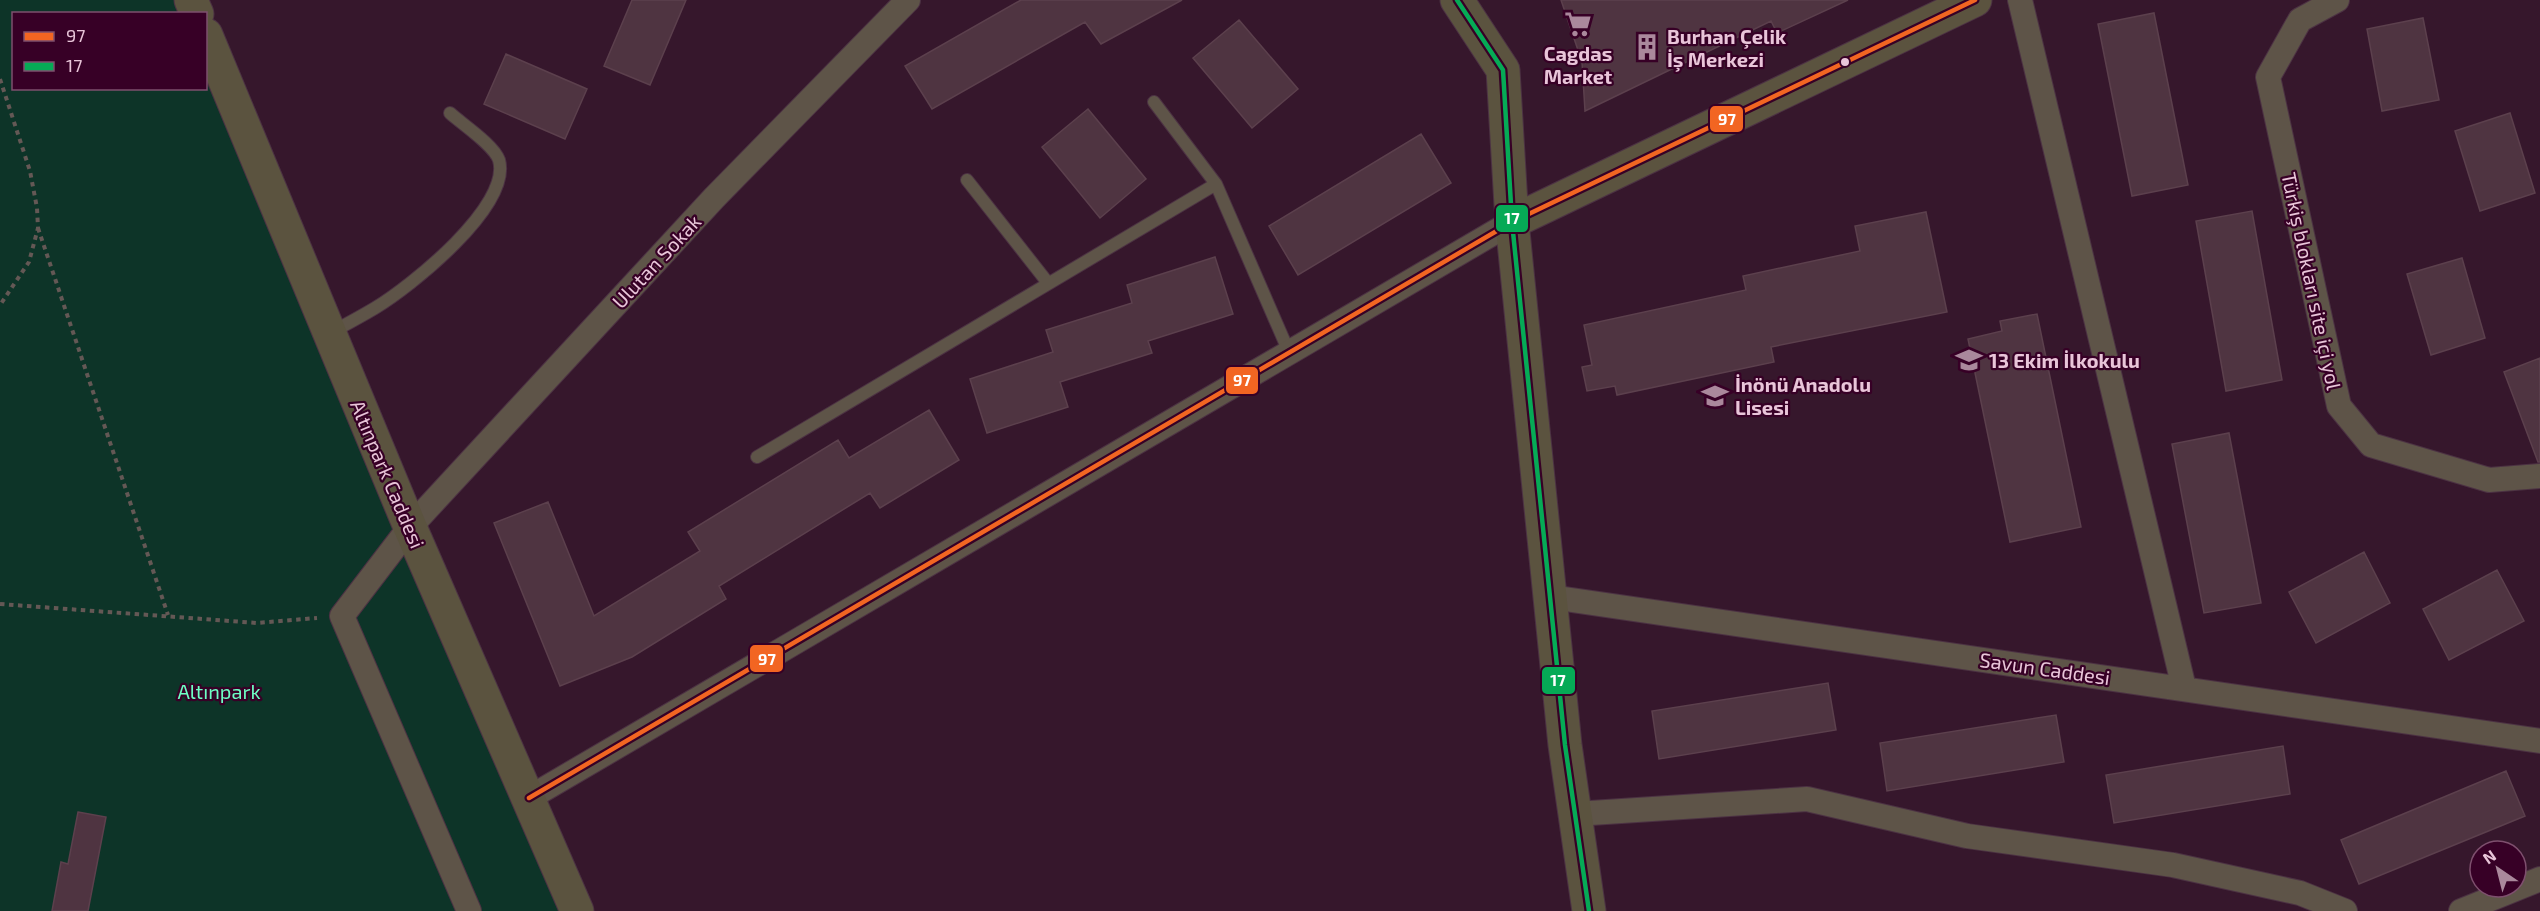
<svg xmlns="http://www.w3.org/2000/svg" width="2540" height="911" viewBox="0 0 2540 911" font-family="'Exo 2',sans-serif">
	<rect width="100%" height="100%" fill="#36172c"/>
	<path fill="#0d3428" d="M0 0H191L197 13 14 14V88H206V35L577 911H0Z"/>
	<path fill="#4f3441" stroke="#5c404d" stroke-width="1.5" d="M632 0H686L650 85 604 66Z
		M1021 0H1182L1101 44 1085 22 932 109 905 66Z
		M1561 0H1848L1777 33 1771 21 1585 111 1582 62Z
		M2154 13 2188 185 2132 196 2098 24Z
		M2423 18 2439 100 2382 111 2367 29Z
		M1239 20 1298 89 1252 128 1193 58Z
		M506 54 587 89 565 139 484 104Z
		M1088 109 1146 179 1100 218 1042 147Z
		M2510 113 2535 193 2480 211 2455 131Z
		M1421 134 1451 183 1298 275 1269 226Z
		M2252 211 2282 380 2226 391 2196 221Z
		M1926 212 1947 312 1771 347 1774 362 1617 395 1615 386 1587 391 1582 367 1592 365 1584 325 1746 290 1743 276 1860 251 1855 226Z
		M1215 257 1233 314 1148 341 1152 353 1060 382 1068 407 987 433 970 379 1053 352 1046 330 1132 303 1127 285Z
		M2462 258 2485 338 2431 355 2407 274Z
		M2037 314 2081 527 2010 542 1968 339 2002 331 2000 321Z
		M2540 358V462H2538L2504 372Z
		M929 410 959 460 880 508 870 493 719 586 726 599 632 657 560 686 494 523 548 502 594 616 700 551 688 532 838 440 849 458Z
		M2229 433 2261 603 2204 613 2172 444Z
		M2364 552 2390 603 2316 643 2289 592Z
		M2497 570 2524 621 2449 660 2423 609Z
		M1828 683 1836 730 1659 759 1652 711Z
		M2056 715 2064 762 1887 791 1880 743Z
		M2283 746 2290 794 2114 823 2106 775Z
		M2506 771 2525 816 2359 884 2341 840Z
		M78 812 106 817 88 911H52L61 862 68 864Z"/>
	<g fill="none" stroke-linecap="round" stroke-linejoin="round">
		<defs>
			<path id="lane" d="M1154 102 1216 184 1289 352
				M967 180 1048 283
				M330 333C345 325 360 317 375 308 410 287 512 206 499 160 494 145 462 124 450 113
				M757 457 1216 184"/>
			<path id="street" d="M2020 0 2184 688
				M2337 0 2300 20 2268 77 2339 406 2371 445 2489 480 2540 476
				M1551 597 2540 741
				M529 798 1512 222
				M1575 814 1807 799 1967 836 2173 865 2300 893 2345 911
				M469 911 342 616 410 527 714 198 908 0
				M2461 911 2540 879"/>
			<path id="secondary" d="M191 0 197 14
				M1457 0 1503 70 1512 222 1565 745 1589 911
				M206 35 410 527 577 911
				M1512 222 1975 0"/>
		</defs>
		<use href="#lane" stroke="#4c3243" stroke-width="14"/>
		<use href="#street" stroke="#4c3243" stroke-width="26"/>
		<use href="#secondary" stroke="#4c3243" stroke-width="35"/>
		<path stroke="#645855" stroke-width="4" stroke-dasharray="4.5 4.5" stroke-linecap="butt" d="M0 79 30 171 37 208 38 228 29 262 0 305
			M38 228 168 615
			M0 604 257 623 317 618"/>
		<use href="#lane" stroke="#5e5448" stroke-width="12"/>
		<use href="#street" stroke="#5e5448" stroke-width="24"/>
		<use href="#secondary" stroke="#5b533f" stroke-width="33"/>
		<defs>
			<path id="bus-1" d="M529 798 1512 222 1975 0"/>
			<path id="bus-2" d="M1457 0 1503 70 1512 222 1565 745 1589 911"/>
		</defs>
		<use href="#bus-1" stroke="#370026" stroke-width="9"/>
		<use href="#bus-2" stroke="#370026" stroke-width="9"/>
		<use href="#bus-1" stroke="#f26522" stroke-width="4.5"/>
		<use href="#bus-2" stroke="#06aa56" stroke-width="4.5"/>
	</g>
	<defs>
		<symbol id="supermarket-bare" viewBox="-9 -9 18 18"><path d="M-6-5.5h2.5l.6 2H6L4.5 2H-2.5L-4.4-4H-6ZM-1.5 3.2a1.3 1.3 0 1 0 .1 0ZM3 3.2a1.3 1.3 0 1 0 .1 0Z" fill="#aa889c" stroke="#370026" stroke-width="2.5" paint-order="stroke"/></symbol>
		<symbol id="building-bare" viewBox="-9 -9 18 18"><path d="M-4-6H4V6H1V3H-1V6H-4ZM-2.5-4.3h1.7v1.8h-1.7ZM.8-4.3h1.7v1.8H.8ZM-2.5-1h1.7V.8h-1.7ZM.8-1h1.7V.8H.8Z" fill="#aa889c" stroke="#370026" stroke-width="2.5" paint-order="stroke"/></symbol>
		<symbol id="school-bare" viewBox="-9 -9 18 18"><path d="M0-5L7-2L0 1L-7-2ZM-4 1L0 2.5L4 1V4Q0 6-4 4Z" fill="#aa889c" stroke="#370026" stroke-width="2.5" paint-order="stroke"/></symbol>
	</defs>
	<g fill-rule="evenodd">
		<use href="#supermarket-bare" x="1559" y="5" width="38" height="38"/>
		<use href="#building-bare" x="1628" y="28" width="38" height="38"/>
		<use href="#school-bare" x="1950" y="341" width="38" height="38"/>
		<use href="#school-bare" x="1696" y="377" width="38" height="38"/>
	</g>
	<circle fill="#e9c5d9" stroke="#370026" stroke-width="2" cx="1845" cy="62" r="5"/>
	<g text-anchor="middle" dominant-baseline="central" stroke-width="4.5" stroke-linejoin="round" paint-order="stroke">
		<g font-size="20" font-weight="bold" fill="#e9c5d9" stroke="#370026" text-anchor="start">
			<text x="1667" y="36">Burhan Çelik<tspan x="1667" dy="23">İş Merkezi</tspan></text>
			<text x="1578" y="53" text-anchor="middle">Cagdas<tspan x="1578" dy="23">Market</tspan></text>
			<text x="1989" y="360">13 Ekim İlkokulu</text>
			<text x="1735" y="384">İnönü Anadolu<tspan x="1735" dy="23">Lisesi</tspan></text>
		</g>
		<g font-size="20" fill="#e9c5d9" stroke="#370026">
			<text transform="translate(656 261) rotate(-47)">Ulutan Sokak</text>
			<text transform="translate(2312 281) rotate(78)">Türkiş blokları site içi yol</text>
			<text transform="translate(388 474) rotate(67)">Altınpark Caddesi</text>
			<text transform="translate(2045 668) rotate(8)">Savun Caddesi</text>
		</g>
		<g font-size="20" fill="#6effc5" stroke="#370026">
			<text x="219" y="691">Altınpark</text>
		</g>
	</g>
	<g stroke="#370026" stroke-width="2">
		<rect x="1709" y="105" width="35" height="28" rx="6" fill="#f26522"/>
		<rect x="1495" y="204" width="34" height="29" rx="6" fill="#06aa56"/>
		<rect x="1225" y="366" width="34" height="29" rx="6" fill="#f26522"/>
		<rect x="749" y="644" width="35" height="29" rx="6" fill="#f26522"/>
		<rect x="1541" y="666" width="35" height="29" rx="6" fill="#06aa56"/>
	</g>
	<g font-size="16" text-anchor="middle" font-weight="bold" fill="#fff">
		<text x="1727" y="125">97</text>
		<text x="1512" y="224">17</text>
		<text x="1242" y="386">97</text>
		<text x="767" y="665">97</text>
		<text x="1558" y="686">17</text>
	</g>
	<rect x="12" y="12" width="195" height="78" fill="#370026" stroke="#7e4f6e" stroke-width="1.5"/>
	<rect x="24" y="32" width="30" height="9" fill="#f26522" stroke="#7e4f6e" stroke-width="1.5"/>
	<text x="66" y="42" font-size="18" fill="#e9c5d9">97</text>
	<rect x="24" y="62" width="30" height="9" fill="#06aa56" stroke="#7e4f6e" stroke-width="1.5"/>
	<text x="66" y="72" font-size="18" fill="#e9c5d9">17</text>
	<g transform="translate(2498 869) rotate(325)"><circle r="28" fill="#370026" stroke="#7e4f6e" stroke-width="1.5"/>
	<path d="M0-4.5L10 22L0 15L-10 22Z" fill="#aa889c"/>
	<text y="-9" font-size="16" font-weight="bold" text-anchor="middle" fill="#e9c5d9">N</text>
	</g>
</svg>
